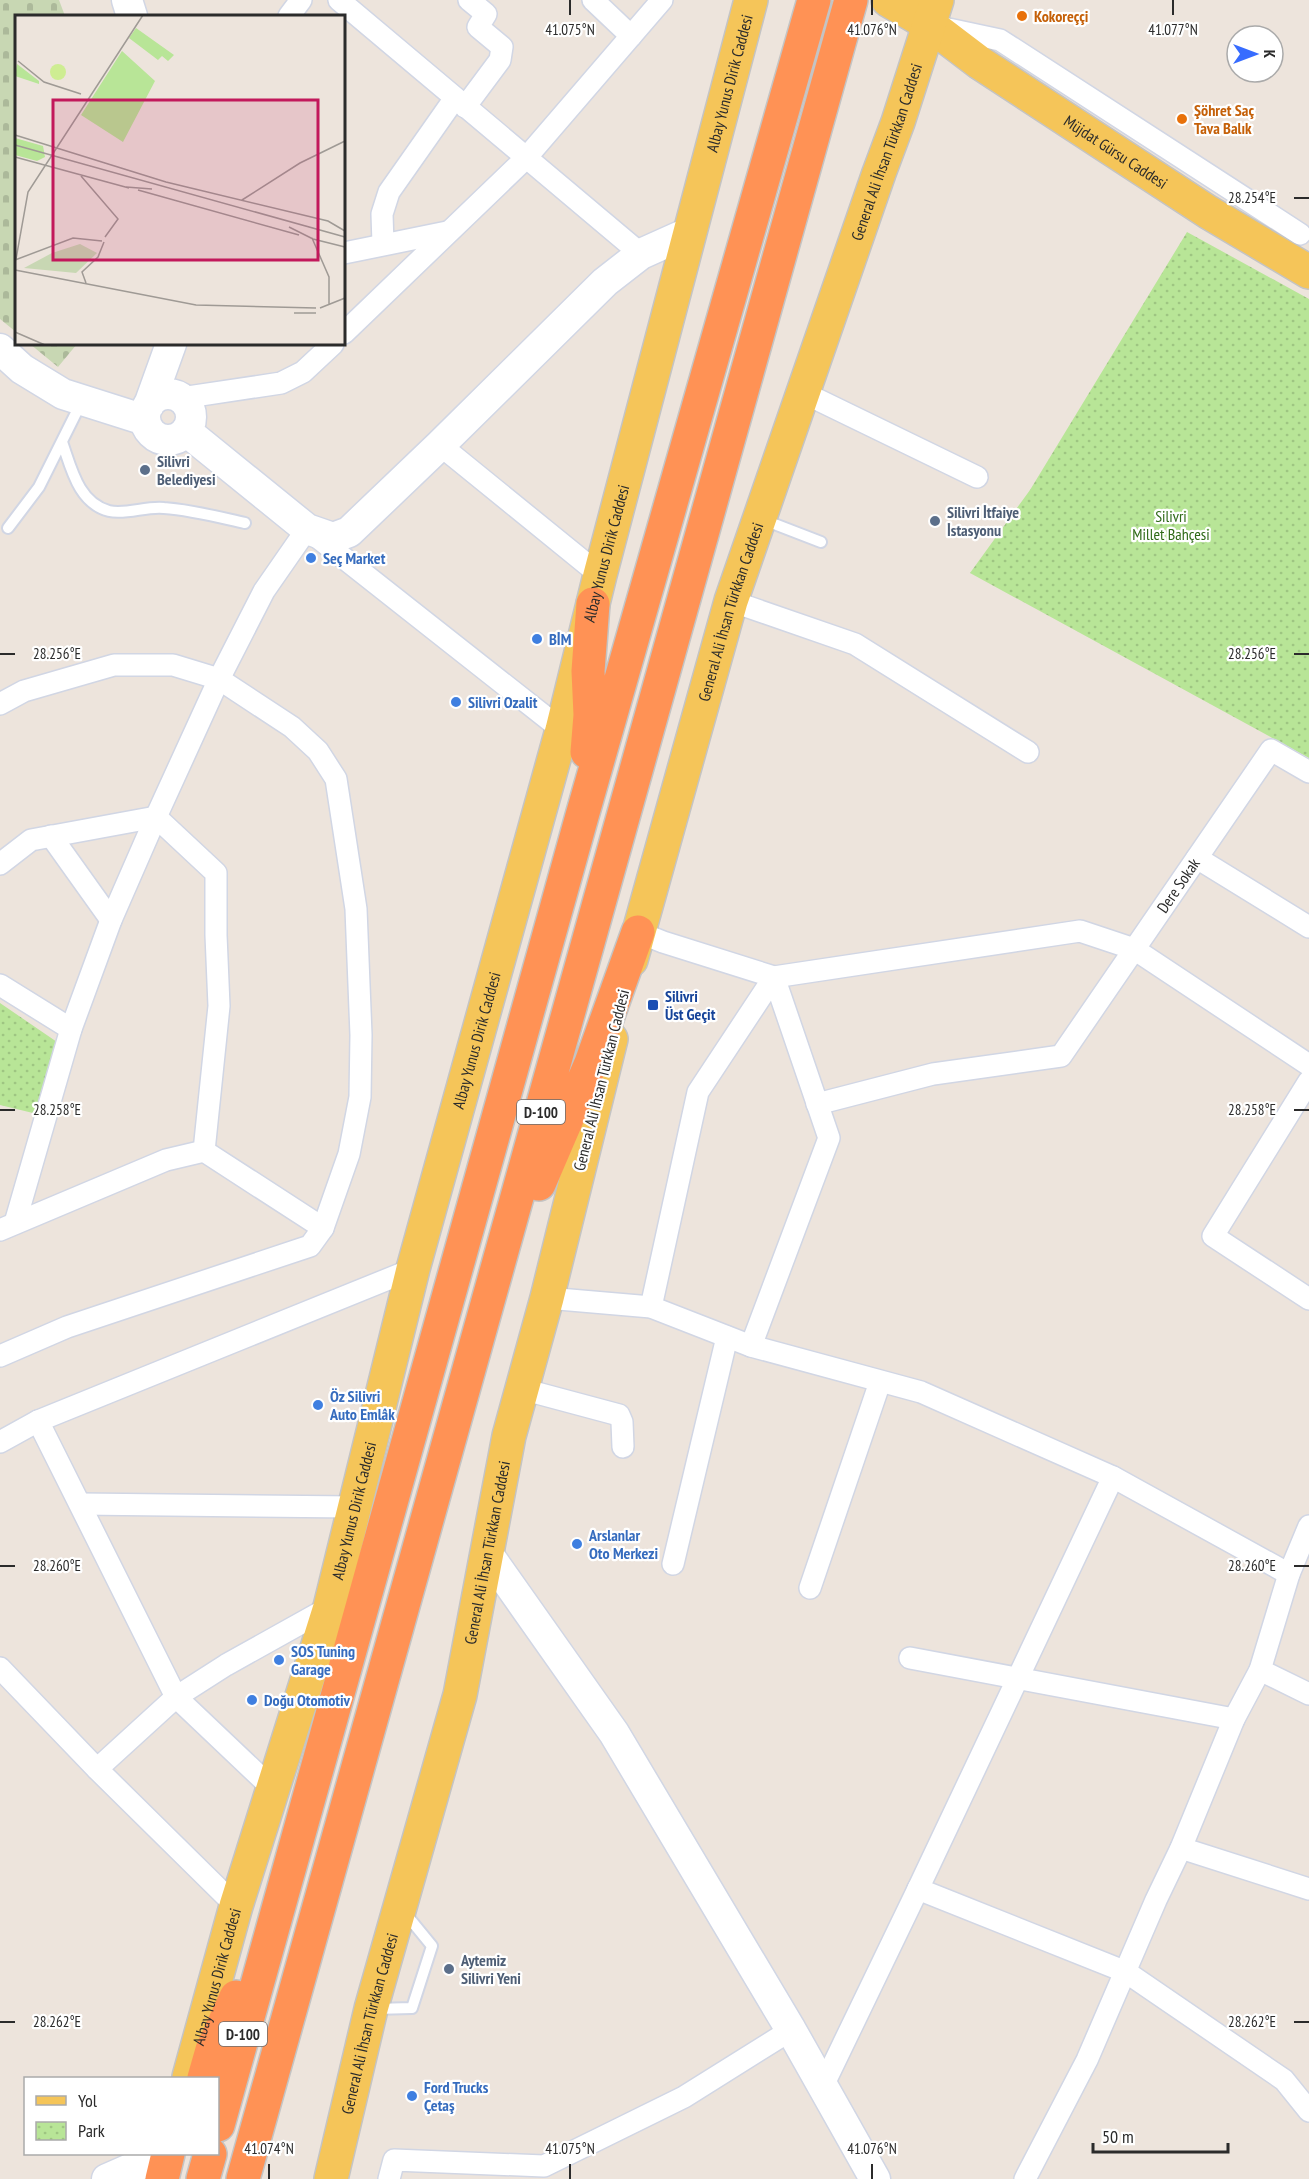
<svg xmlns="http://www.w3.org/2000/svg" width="1309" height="2179" viewBox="0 0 1309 2179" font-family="'PT Sans Narrow',sans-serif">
	<defs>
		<pattern id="cemetery-stones" width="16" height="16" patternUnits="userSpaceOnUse" patternTransform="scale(1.5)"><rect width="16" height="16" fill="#c8d7b3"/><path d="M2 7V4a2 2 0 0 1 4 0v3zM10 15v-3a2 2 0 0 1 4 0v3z" fill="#acb99a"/></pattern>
		<pattern id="park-dots" width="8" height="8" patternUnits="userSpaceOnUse" patternTransform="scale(1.5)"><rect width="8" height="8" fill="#b8e597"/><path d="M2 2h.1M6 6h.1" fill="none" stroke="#9ec582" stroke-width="1.8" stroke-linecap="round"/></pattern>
	</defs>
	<rect width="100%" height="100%" fill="#ede4dc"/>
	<path fill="url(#cemetery-stones)" d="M0 0H59L65 16H16V332L0 319Z
		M30 344H77L58 367Z"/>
	<path fill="url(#park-dots)" d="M1187 232 1309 299V758L970 573 1030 490Z
		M0 1003 57 1042 37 1114 0 1105Z"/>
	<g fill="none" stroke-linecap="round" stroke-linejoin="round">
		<defs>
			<path id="lane" d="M62 442C71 467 78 503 109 511 126 515 146 506 164 508 192 510 218 517 245 523
				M764 520 821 542
				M8 528 39 487 82 401
				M374 2009 412 2008 432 1946 405 1913"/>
			<g id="street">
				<path d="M339 0 641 254"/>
				<path d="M593 0 631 36"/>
				<path d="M289 16 301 0"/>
				<path d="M939 27 1000 40 1300 234"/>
				<path d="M465 107 500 60 502 47 478 27 486 14 469 0"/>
				<path d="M383 244 382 214 389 192 455 98"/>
				<path d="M344 253 447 232"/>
				<path d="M344 333 526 158 662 0"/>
				<path d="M804 393 977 477"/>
				<path d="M181 398 281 383 303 372 333 344"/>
				<path d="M440 445 600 575"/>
				<path d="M731 601 855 644 1028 752"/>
				<path d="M0 704 24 691 114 665H173L219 679 292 727 318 751 336 779 356 909 361 1035 360 1097 349 1154 323 1228 310 1246 67 1327 0 1356"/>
				<path d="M51 836 111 920"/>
				<path d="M1197 858 1309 927"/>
				<path d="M0 864 31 840 156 817 216 873V935L219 1006 204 1151 166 1160 0 1230"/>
				<path d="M638 932 663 942 774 977 1080 931 1134 949 1309 1065"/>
				<path d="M0 985 71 1029"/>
				<path d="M1309 1081 1213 1236 1309 1299"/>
				<path id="s1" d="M817 1104 933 1074 1061 1056 1271 750 1309 772"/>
				<path d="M204 1151 323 1228"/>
				<path d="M15 1223 71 1029 111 920 156 817 219 679 264 591 307 529 562 730"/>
				<path d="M547 1298 651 1307 751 1346 921 1392 1113 1477 1289 1574"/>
				<path d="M651 1307 698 1092 774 977"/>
				<path d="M751 1346 829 1138 774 977"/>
				<path d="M522 1389 619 1415 622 1422 623 1447"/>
				<path d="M38 1421 176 1697 273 1789"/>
				<path d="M0 1442 38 1421 413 1269"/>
				<path d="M80 1504 354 1507"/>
				<path d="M673 1564 727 1337"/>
				<path d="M810 1588 880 1382"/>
				<path d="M910 1658 1234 1719"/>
				<path d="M0 1668 97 1769 236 1906"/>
				<path d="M1260 1670 1309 1694"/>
				<path d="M97 1769 176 1697 226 1665 330 1607"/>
				<path d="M1181 1848 1309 1889"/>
				<path d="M918 1889 1126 1972 1284 2080 1309 2111"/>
				<path d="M822 2088 918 1889 1113 1477"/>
				<path d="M389 2179 394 2160 544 2166 684 2097 791 2030"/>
				<path d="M1025 2179 1087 2060 1156 1900 1181 1848 1234 1719 1260 1670 1289 1574 1309 1526"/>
			</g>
			<path id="secondary" d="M127 0 132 16
				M0 349 22 369 63 394 145 420
				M145 417a23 23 0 1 1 46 0a23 23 0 1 1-46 0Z
				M149 405 171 344
				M186 431 307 529 333 538 349 532 440 445 605 282 641 254 690 232
				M487 1553 614 1733 791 2030 875 2179
				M107 2179 139 2165 153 2154"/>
			<g id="primary">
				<path id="s2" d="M888 0 930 25 980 63 1208 212 1309 272"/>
				<path id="s3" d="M631 960 731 601 879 173 898 122 937 0"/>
				<path id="s4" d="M189 2077 236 1906 330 1607 413 1269 562 730 600 575 751 0"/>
				<path id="s5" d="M331 2179 371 2009 460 1695 509 1436 547 1298 611 1039"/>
			</g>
			<path id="highway" d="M587 752 590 715 588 671 593 604
				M539 1184 591 1063 638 932
				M204 2078 212 2050 236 1997
				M218 2125 582 816 814 0
				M162 2179 168 2154
				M203 2179 210 2154
				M243 2179 851 0"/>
		</defs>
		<use href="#lane" stroke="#d1d6e4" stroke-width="14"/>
		<use href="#street" stroke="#d1d6e4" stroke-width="24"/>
		<use href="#secondary" stroke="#d1d6e4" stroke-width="33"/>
		<use href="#primary" stroke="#c4c4c4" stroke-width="36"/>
		<use href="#highway" stroke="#c4c4c4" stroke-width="36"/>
		<use href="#lane" stroke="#fff" stroke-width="10"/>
		<use href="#street" stroke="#fff" stroke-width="21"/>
		<use href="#secondary" stroke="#fff" stroke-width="30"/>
		<use href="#primary" stroke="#f5c559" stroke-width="33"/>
		<use href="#highway" stroke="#ff9255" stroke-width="33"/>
	</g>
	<path fill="none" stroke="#2b2b2b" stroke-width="2" d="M570 0V15M872 0V15M1173 0V15M1294 198H1309M0 654H15M1294 654H1309M0 1110H15M1294 1110H1309M0 1566H15M1294 1566H1309M0 2022H15M1294 2022H1309M269 2164V2179M570 2164V2179M872 2164V2179"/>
	<g fill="#e8710a" stroke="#fff" stroke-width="2">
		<circle cx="1022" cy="16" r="6"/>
		<circle cx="1182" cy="119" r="6"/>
	</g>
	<g fill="#5c6f8a" stroke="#fff" stroke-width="2">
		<circle cx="145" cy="470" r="6"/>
		<circle cx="935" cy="521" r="6"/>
		<circle cx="449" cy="1969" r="6"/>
	</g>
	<g fill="#3f7fe0" stroke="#fff" stroke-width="2">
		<circle cx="311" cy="558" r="6"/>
		<circle cx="537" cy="639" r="6"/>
		<circle cx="456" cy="702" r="6"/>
		<circle cx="318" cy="1405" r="6"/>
		<circle cx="577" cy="1544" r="6"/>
		<circle cx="279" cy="1660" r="6"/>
		<circle cx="252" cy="1700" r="6"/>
		<circle cx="412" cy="2096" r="6"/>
	</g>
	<rect fill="#1a4fb4" stroke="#fff" stroke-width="2" x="647" y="999" width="12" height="12" rx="3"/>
	<g text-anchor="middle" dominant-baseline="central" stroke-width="4.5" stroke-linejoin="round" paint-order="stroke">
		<g fill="#fff" stroke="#6b6b6b" stroke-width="1.5">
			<rect x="517" y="1100" width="48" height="24" rx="4.5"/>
			<rect x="219" y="2022" width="48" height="24" rx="4.5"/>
		</g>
		<g font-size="15" font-weight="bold" fill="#2b2b2b">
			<text x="541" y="1112">D-100</text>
			<text x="243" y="2034">D-100</text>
		</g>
		<g font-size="16" font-weight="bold" fill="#c56008" stroke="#fff" text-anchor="start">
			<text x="1034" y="16">Kokoreççi</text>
			<text x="1194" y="110">Şöhret Saç<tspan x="1194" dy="18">Tava Balık</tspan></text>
		</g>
		<g font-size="16" fill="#2b2b2b" stroke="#fff">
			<text stroke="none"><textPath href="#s4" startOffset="2066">Albay Yunus Dirik Caddesi</textPath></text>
			<text stroke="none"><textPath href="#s2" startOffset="274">Müjdat Gürsu Caddesi</textPath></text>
			<text stroke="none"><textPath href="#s3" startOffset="848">General Ali İhsan Türkkan Caddesi</textPath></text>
			<text stroke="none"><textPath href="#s4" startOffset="1580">Albay Yunus Dirik Caddesi</textPath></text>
			<text stroke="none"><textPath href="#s3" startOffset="362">General Ali İhsan Türkkan Caddesi</textPath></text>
			<text stroke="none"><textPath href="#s1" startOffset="456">Dere Sokak</textPath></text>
			<text stroke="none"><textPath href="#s4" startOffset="1076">Albay Yunus Dirik Caddesi</textPath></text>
			<text transform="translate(601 1080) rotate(-76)">General Ali İhsan Türkkan Caddesi</text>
			<text stroke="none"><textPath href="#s4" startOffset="590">Albay Yunus Dirik Caddesi</textPath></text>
			<text stroke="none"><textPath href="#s5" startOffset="646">General Ali İhsan Türkkan Caddesi</textPath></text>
			<text stroke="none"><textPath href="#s4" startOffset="104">Albay Yunus Dirik Caddesi</textPath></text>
			<text stroke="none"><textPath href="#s5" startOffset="160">General Ali İhsan Türkkan Caddesi</textPath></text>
		</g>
		<g font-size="16" font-weight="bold" fill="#4e5e75" stroke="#fff" text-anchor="start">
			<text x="157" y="461">Silivri<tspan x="157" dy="18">Belediyesi</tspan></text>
			<text x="947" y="512">Silivri İtfaiye<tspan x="947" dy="18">İstasyonu</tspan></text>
			<text x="461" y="1960">Aytemiz<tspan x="461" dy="18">Silivri Yeni</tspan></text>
		</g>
		<g font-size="16" fill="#2f6a18" stroke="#fff">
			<text x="1171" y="516">Silivri<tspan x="1171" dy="18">Millet Bahçesi</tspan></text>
		</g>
		<g font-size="16" font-weight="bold" fill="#366cbe" stroke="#fff" text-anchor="start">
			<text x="323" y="558">Seç Market</text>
			<text x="549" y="639">BİM</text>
			<text x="468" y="702">Silivri Ozalit</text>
			<text x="330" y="1396">Öz Silivri<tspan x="330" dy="18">Auto Emlâk</tspan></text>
			<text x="589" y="1535">Arslanlar<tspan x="589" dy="18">Oto Merkezi</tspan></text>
			<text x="291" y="1651">SOS Tuning<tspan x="291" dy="18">Garage</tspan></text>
			<text x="264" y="1700">Doğu Otomotiv</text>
			<text x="424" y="2087">Ford Trucks<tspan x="424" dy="18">Çetaş</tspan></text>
		</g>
		<g font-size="16" font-weight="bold" fill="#164399" stroke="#fff" text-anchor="start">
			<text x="665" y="996">Silivri<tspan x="665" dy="18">Üst Geçit</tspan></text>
		</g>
	</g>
	<g transform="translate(15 15)">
		<rect width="330" height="330" fill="#ede4dc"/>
		<path d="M0 123 28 131 30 142 22 146 0 140Z" fill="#b8e597"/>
		<path d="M65 229 82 238 61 258 9 253 37 238Z" fill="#c8d7b3"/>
		<path d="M121 13 159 40 153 46 147 41 143 45 114 23ZM107 36 140 66 108 127 66 100ZM2 49 24 66V69L0 61Z" fill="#b8e597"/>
		<path d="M35 57a8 8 0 1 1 16 0a8 8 0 1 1-16 0Z" fill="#ceed92"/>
		<path fill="none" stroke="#9f9a95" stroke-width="1.5" d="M3 46 29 67 66 79M0 120 151 167 313 206 330 216M0 130 330 222M0 142 114 173M66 161 103 204 90 222M111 172 137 174M123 175 284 220M227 185 285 148 330 126M274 212 298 224 330 232M297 223 314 262V290M1 244 13 177 128 0M0 245 58 223 87 226M0 255 181 290 301 293M71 268 67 257 83 242 89 227M305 293 330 283M279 298H301M0 317 30 330"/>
		<path fill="#c2185b" fill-opacity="0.15" stroke="#c2185b" stroke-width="3" d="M38 85H303V245H38Z"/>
		<rect width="330" height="330" fill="none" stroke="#2b2b2b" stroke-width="3"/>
	</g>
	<g font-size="15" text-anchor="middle" fill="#2b2b2b" stroke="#fff" stroke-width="4.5" stroke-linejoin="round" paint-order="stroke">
		<text x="570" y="35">41.075°N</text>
		<text x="872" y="35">41.076°N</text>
		<text x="1173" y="35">41.077°N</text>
		<text x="1252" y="203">28.254°E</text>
		<text x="57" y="659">28.256°E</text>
		<text x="1252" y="659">28.256°E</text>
		<text x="1252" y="1115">28.258°E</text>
		<text x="57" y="1115">28.258°E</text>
		<text x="1252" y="1571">28.260°E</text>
		<text x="57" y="1571">28.260°E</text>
		<text x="57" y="2027">28.262°E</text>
		<text x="1252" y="2027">28.262°E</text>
		<text x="269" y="2154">41.074°N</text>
		<text x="570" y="2154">41.075°N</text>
		<text x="872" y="2154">41.076°N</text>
	</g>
	<rect x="24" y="2077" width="195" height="78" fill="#ffffff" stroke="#aaaaaa" stroke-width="1.5"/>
	<rect x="36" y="2096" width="30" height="9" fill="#f5c559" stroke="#aaaaaa" stroke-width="1.5"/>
	<text x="78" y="2107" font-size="18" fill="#2b2b2b">Yol</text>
	<rect x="36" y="2122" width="30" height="18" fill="url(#park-dots)" stroke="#aaaaaa" stroke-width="1.5"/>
	<text x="78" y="2137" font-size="18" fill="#2b2b2b">Park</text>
	<g transform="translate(1255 54) rotate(90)"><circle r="28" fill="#ffffff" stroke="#aaaaaa" stroke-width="1.5"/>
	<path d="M0-4.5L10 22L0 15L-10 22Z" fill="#376cff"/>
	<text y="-9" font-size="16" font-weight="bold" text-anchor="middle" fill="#2b2b2b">K</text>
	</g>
	<path d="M1093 2143v9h135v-9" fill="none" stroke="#2b2b2b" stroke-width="3"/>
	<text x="1102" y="2143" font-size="18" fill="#2b2b2b" stroke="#ffffff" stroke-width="4.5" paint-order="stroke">50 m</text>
</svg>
